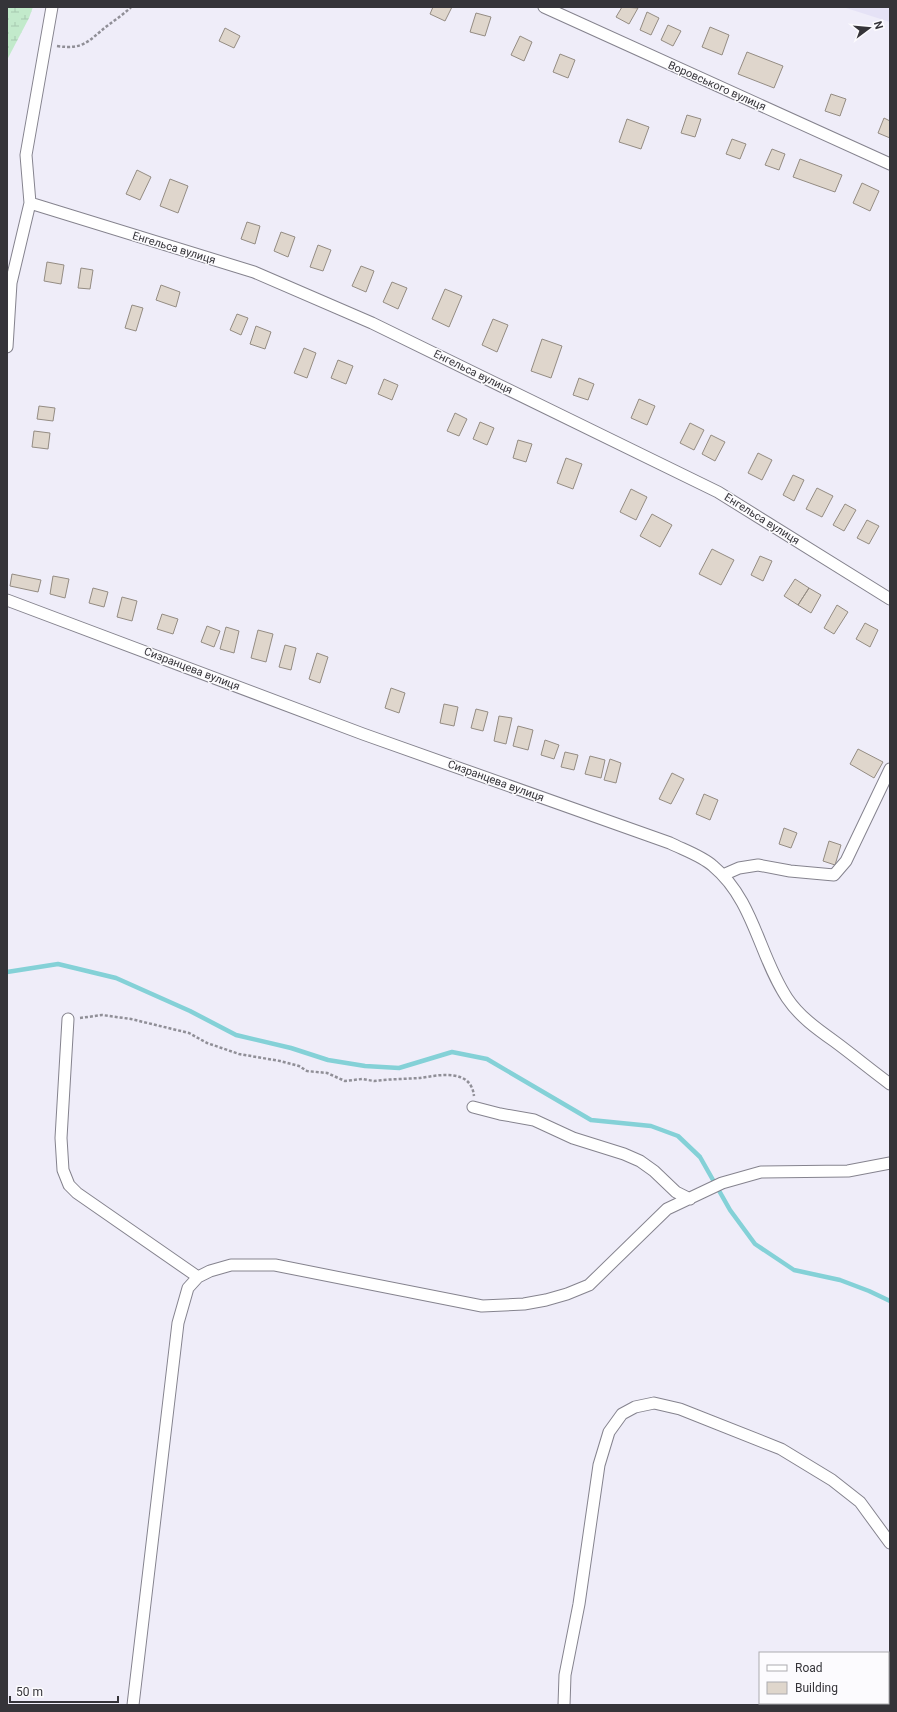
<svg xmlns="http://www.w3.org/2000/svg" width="897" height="1712" viewBox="0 0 897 1712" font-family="Roboto,sans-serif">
	<defs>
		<pattern id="wetland-marsh" width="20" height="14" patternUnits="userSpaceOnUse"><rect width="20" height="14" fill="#c2eacb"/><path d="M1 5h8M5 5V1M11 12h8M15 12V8" fill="none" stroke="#a7c9af"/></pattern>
	</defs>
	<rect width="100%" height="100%" fill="#efedf9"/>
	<path fill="#e5e2f6" d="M843 7H890V22Z"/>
	<path fill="url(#wetland-marsh)" d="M7 7H33L29 18 7 60Z"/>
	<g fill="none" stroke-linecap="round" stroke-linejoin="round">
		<path stroke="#84d1d7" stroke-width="4.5" d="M7 972 58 964 116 978 190 1011 236 1035 291 1048 328 1060 365 1066 399 1068 452 1052 487 1059 591 1120 651 1126 678 1136 700 1157 730 1210 755 1244 794 1270 840 1280 869 1291 890 1301"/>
	</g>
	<path fill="#dfd6cc" stroke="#948c83" d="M433 7H452L445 21 430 14Z
		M622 7 638 8 629 24 616 17Z
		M647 12 659 18 651 35 640 30Z
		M476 13 491 17 485 36 470 32Z
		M668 25 681 31 673 46 661 40Z
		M710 27 729 35 722 55 702 47Z
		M225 28 240 36 234 48 219 41Z
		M520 36 532 42 524 61 511 55Z
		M747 52 783 66 774 88 738 74Z
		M560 54 575 60 568 78 553 72Z
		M831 94 846 99 840 116 825 111Z
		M687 115 701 119 695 137 681 133Z
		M884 118 890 121V138L878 133Z
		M627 119 649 127 641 149 619 142Z
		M732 139 746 144 740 159 726 154Z
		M772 149 785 154 779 170 765 165Z
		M800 159 842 175 835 192 793 177Z
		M137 170 151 177 140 200 126 194Z
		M170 179 188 186 178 213 160 206Z
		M862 183 879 191 870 211 853 203Z
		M247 222 260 226 255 244 241 239Z
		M281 232 295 237 288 257 274 251Z
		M318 245 331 250 323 271 310 267Z
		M47 262 64 265 61 284 44 281Z
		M361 266 374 271 366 292 352 286Z
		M81 268 93 270 90 289 78 288Z
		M392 282 407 288 398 309 383 302Z
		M161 285 180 292 176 307 156 300Z
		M445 289 462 296 449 327 432 319Z
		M132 305 143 308 136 331 125 328Z
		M237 314 248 318 241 335 230 330Z
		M493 319 508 325 497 352 482 345Z
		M256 326 271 332 265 349 250 344Z
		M542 339 562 346 551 378 531 371Z
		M304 348 316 353 307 378 294 373Z
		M338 360 353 366 346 384 331 378Z
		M579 378 594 384 588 400 573 395Z
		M384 379 398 385 392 400 378 394Z
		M639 399 655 406 647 425 631 418Z
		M39 406 55 408 53 421 37 419Z
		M455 413 467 419 459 436 447 431Z
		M480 422 494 428 487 445 473 439Z
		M690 423 704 430 694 450 680 443Z
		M34 431 50 433 48 449 32 447Z
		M711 435 725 442 715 461 702 454Z
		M518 440 532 444 526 462 513 458Z
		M758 453 772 460 762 480 748 473Z
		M566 458 582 464 573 489 557 483Z
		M793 475 804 480 794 501 783 495Z
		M817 488 833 496 822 517 806 509Z
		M631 489 647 497 636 520 620 512Z
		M845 504 856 510 844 531 833 525Z
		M652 514 672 525 660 547 640 536Z
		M867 520 879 526 869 544 857 538Z
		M712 549 734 560 721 585 699 574Z
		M760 556 772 561 763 581 751 575Z
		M12 574 41 580 38 592 10 586Z
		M53 576 69 579 65 598 50 594Z
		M795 579 809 588 798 605 784 596Z
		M93 588 108 592 104 607 89 603Z
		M809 588 821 595 811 613 798 605Z
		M122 597 137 601 132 621 117 617Z
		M837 605 848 612 834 634 824 628Z
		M162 614 178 619 173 634 157 629Z
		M865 623 878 630 870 647 856 639Z
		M207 626 220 631 214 647 201 642Z
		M226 627 239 631 234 653 220 649Z
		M258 630 273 634 266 662 251 658Z
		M285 645 296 648 291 670 279 667Z
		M317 653 328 657 320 683 309 679Z
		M391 688 405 693 399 713 385 708Z
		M444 704 458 707 454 726 440 723Z
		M476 709 488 712 483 731 471 728Z
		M499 716 512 718 506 744 494 741Z
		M518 726 533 730 528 750 513 746Z
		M545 740 559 745 554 759 541 755Z
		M858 749 883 762 874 778 850 764Z
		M565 752 578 755 574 770 561 767Z
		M590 756 605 760 601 778 585 774Z
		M610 759 621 763 616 783 604 780Z
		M672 773 684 779 671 804 659 799Z
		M704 794 718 800 710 820 696 814Z
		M784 828 797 833 791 848 779 844Z
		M829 841 841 845 835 865 823 861Z"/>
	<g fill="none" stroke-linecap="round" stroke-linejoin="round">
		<defs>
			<path id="minor" d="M544 7 890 164
				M30 203 254 272 372 323 718 492 890 599
				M7 347 11 283 30 203 26 155 52 7
				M7 600 363 734 670 843C684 850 702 856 713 866 754 900 759 956 787 998 799 1016 817 1029 834 1041 853 1055 871 1070 890 1084
				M723 875 739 868 758 865 790 871 834 875 846 861 890 769
				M68 1019 61 1138 63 1170 69 1185 77 1193 198 1277
				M473 1107 500 1114 534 1120 573 1138 624 1154 640 1161 654 1171 676 1192 690 1199
				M133 1705 178 1323 188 1288 198 1277 210 1271 231 1265H275L482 1306 524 1304 546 1300 567 1294 589 1285 667 1209 722 1183 761 1172 848 1171 890 1163
				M564 1705 565 1675 579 1604 599 1465 609 1432 622 1414 635 1407 654 1403 680 1409 781 1449 832 1480 860 1502 890 1543"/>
		</defs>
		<use href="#minor" stroke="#85838e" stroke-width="13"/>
		<path stroke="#908f97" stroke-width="2.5" stroke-dasharray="3 2" stroke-linecap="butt" d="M57 46C84 50 88 41 107 26 115 20 124 14 131 7
			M80 1018 102 1015 131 1019 189 1033 207 1043 239 1054 280 1061 299 1066 307 1071 327 1073 345 1081 362 1079 374 1081C389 1079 405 1079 420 1078 439 1075 471 1068 474 1096"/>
		<use href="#minor" stroke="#fff" stroke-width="11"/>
	</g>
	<g text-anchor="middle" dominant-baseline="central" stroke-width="3" stroke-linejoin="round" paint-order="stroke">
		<g font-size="11" fill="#353439" stroke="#fcfbfe">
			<text transform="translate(717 86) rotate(24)">Воровського вулиця</text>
			<text transform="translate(174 248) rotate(17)">Енгельса вулиця</text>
			<text transform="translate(473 372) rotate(26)">Енгельса вулиця</text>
			<text transform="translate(762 519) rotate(32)">Енгельса вулиця</text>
			<text transform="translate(192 669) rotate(21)">Сизранцева вулиця</text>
			<text transform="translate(496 781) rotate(20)">Сизранцева вулиця</text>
		</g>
	</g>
	<rect width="897" height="1712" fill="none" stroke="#353439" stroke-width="16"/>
	<rect x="759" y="1652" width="130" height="52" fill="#fcfbfe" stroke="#acabaf"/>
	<rect x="767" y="1665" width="20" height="6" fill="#ffffff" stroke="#acabaf"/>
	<text x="795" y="1672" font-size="12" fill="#353439">Road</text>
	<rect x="767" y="1682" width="20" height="12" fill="#dfd6cc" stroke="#acabaf"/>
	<text x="795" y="1692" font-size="12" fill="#353439">Building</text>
	<g transform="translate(869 28) rotate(74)" stroke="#fcfbfe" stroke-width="3" paint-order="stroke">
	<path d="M0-3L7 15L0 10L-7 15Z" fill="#353439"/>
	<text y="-6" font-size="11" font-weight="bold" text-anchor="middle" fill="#353439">N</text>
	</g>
	<path d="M10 1696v6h108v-6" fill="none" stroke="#353439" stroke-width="2"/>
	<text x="16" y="1696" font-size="12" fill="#353439" stroke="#fcfbfe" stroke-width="3" paint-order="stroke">50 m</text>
</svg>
